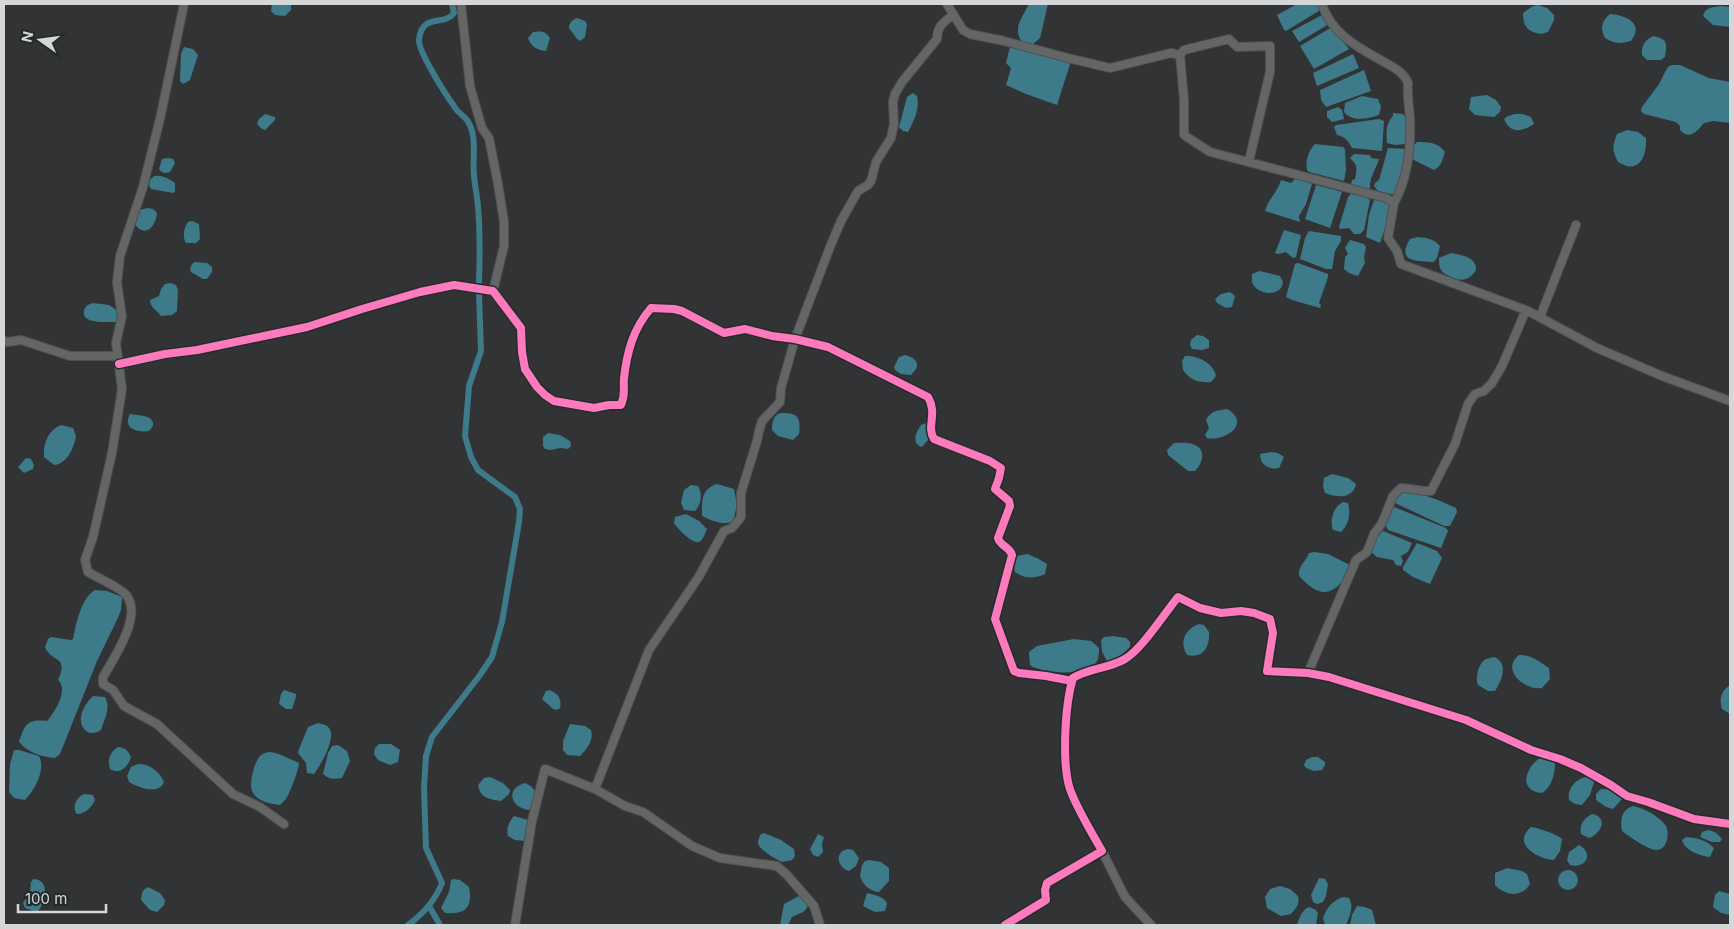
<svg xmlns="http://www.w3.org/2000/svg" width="1734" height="929" viewBox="0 0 1734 929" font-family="Inter,sans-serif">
	<rect width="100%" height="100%" fill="#323334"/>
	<path fill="#3d7a8a" d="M272 4H291V10L285 16 275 15 271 11Z
		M1029 4H1048L1040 38 1033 44H1023C1012 28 1021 20 1029 4Z
		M1297 4H1321L1322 9 1286 31 1284 30 1277 15Z
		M1538 5 1547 8 1554 15V20L1548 32 1541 34C1527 32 1523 26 1523 13L1533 6Z
		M1722 6 1730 7V27L1713 25 1703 16C1705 7 1713 7 1722 6Z
		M1324 14 1329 24 1299 42 1292 31Z
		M1610 14C1625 15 1645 23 1631 41 1620 44 1615 44 1605 38 1600 28 1601 22 1610 14Z
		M577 18 585 21 587 24 585 37 580 41 577 39 569 28C569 23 572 20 577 18Z
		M1332 27 1349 49 1314 69 1300 46Z
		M533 32C540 31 546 31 550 38L546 51C536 50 531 46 528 38Z
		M1653 36C1668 39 1667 43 1665 57L1661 60H1647L1642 55C1641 46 1645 40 1653 36Z
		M1013 45 1071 61 1057 105 1026 94 1006 85 1011 68 1006 63 1010 47Z
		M184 47 193 49 198 55 190 80 183 84 180 81 181 54Z
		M1353 54 1359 68 1317 86 1313 73Z
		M1673 65H1680L1709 78 1730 82V123L1713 121 1704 123C1697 131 1690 141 1680 130V126L1676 122 1644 114 1641 111 1642 107 1659 84 1665 72 1669 66Z
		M1364 70 1371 91 1326 107 1321 100 1320 90Z
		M913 93 917 96C920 108 914 121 908 132L903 131 899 127 907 97Z
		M1487 95 1496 100 1501 107 1500 112 1494 117 1475 115 1469 109 1471 97Z
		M1362 96 1378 99 1381 107 1379 115C1367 119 1352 122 1344 112L1345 103Z
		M1338 107 1342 110 1344 119 1332 122 1327 117V111Z
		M1393 113 1403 114 1408 119 1407 139 1405 140V144L1395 145 1387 143C1386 133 1386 123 1393 116Z
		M265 114 275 117V120L265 130 262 129 257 124 259 119Z
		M1515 114H1523L1531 117 1534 124C1522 132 1510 134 1504 119L1508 116Z
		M1379 119 1384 121 1382 151 1352 148C1348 141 1346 137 1337 135L1334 127 1336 125Z
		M1627 130 1638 132 1646 138C1647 157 1639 175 1618 162 1612 150 1612 147 1617 134Z
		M1417 142C1428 142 1438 142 1445 152 1442 160 1442 166 1434 170L1412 159 1411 148Z
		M1315 144 1343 147 1345 149 1346 170 1344 181 1309 172 1307 170C1305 161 1309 150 1315 144Z
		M1388 148 1407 149C1404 164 1399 177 1398 193L1395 195 1378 191 1374 186 1375 183 1379 180Z
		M1354 154 1370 155 1371 158 1379 159C1376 169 1369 178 1370 189L1351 185 1352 180 1355 179C1357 168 1358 166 1350 158Z
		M168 158 173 159 175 163 170 172C165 174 162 173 159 169L162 159Z
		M154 176C162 175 168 178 175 183V191L173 193 151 189 149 185 150 180Z
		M1295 179 1303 180 1312 184 1306 204 1299 216 1300 222 1265 211C1268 199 1278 192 1281 180L1291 183Z
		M1316 185 1342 192 1330 228 1305 219Z
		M1351 194 1366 197 1370 200 1364 230 1360 234H1354L1349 228 1340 229 1339 227 1348 197Z
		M1375 197 1390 201V214L1380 243 1366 237 1369 215Z
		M147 208 153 209 157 213C156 226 145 239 135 224L136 217 140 210Z
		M192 221 199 224 200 239 196 243H186C182 237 184 227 188 222Z
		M1284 230 1301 235 1296 257 1293 258 1286 252 1278 254 1275 253Z
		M1309 231 1341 236V241L1335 251 1332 269H1326L1300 259 1305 238Z
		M1418 237C1427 238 1434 239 1440 246L1437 258 1434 262C1416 261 1396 262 1410 239Z
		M1350 240 1364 244 1366 247 1364 257 1365 263 1358 276 1349 273 1344 269 1345 257 1348 254 1345 248Z
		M1451 253C1461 255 1477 257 1476 270 1470 280 1462 282 1451 277 1448 275 1443 274 1441 270 1439 267 1439 262 1439 258Z
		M195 262 207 263 212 267V272L207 279H203L191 272 190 269 192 264Z
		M1298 263 1328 274V277L1319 303 1321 305 1320 308 1292 300 1286 297 1295 264Z
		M1260 271 1280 276 1283 282C1281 299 1255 294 1252 282 1252 280 1252 276 1252 274Z
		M170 283 176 285 178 290 177 311 172 315 161 316C157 310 150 308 150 300L159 296 161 289 165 284Z
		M1230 292 1235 296 1232 307 1226 308 1217 303 1215 299 1221 294Z
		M93 303 109 305 118 311 119 320 116 322C108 322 81 324 84 311 85 306 89 304 93 303Z
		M1197 335 1203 336 1209 340V348L1202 350 1192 349 1190 345 1191 340Z
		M905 355C917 358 922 365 911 375L901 374 895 370 894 367 899 357Z
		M1185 356C1197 355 1214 363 1216 376L1211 382C1199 383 1190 380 1183 370L1182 361Z
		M1227 409C1252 423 1225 442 1207 438L1205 435 1209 428 1206 420C1210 411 1219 410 1227 409Z
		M780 413C798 412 801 417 799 434L793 440 778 436 772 430C772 422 773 416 780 413Z
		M130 414 144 416 150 418 153 422V426L149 431C138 433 122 429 130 414Z
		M926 423 928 425V440L922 447C911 444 916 432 921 425Z
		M61 425 73 428 76 436C74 448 67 464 54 465L44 457C43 444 48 430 61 425Z
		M548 433 560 435 570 441 571 446 568 449 560 448 551 450 545 449 543 446V437Z
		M1174 443C1181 443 1189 442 1195 445 1207 450 1202 464 1195 471H1188L1168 455 1167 450Z
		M1271 452 1278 453 1284 457 1279 468C1269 470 1260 465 1260 454Z
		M26 458 31 459 34 465 33 469 24 473 18 467Z
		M1332 474 1348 478 1356 484C1353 499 1337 498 1325 493L1323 486 1324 478Z
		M717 484 734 489 737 505 733 522C721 525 713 521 702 516 702 501 701 489 717 484Z
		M691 485 698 486C703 495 701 504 695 511L684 510 681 503 684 490Z
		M1401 491C1421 492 1438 500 1456 508L1457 512 1450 526H1444L1395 503Z
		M1343 502 1348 503C1351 513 1349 525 1341 532L1333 530C1329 520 1334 506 1343 502Z
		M1394 507 1446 528 1448 531 1441 548 1388 530 1384 522 1391 508Z
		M686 514 699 521 707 529C705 533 703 541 699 542 692 544 677 528 674 523L675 517Z
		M1383 531 1412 543 1408 552 1401 556 1403 561 1401 566 1396 565 1393 560 1377 557 1371 552 1377 537Z
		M1417 543 1437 551 1442 558 1430 584 1413 577 1403 570V567Z
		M1314 552 1328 554 1348 564C1349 570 1347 574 1344 579 1328 600 1315 593 1299 576 1298 565 1306 562 1309 553Z
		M1027 554 1037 558 1047 564 1045 574C1035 579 1025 579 1015 572L1014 567 1017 556Z
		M95 590 107 591 122 597 121 610 117 620 97 661 60 754 55 758C42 757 27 752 19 742 25 724 27 719 47 721 55 712 69 689 58 680 69 654 52 664 45 647L48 639 51 637 71 640 73 639C76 624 81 598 95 590Z
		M1199 624 1204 625 1209 632C1210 647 1203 659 1187 655 1179 642 1185 629 1199 624Z
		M1113 636 1126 638 1130 642V647L1118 658 1107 661 1102 652 1101 640 1104 637Z
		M1074 639 1091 641 1099 648C1099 653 1099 660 1095 664 1085 676 1042 674 1030 665L1029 652 1037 646Z
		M1519 655C1529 654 1541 662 1549 668L1550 679 1542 688C1525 691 1500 670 1519 655Z
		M1494 657C1509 663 1502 680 1495 691H1488L1478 685C1475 679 1478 663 1486 659 1488 658 1491 658 1494 657Z
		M1730 685V714L1722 709C1719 699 1721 691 1730 685Z
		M284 690 296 694V697L292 709H286L279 704 281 694Z
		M549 690C558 693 562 699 560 708L557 710 553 709 542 699 546 691Z
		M93 696 105 697C111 708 105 718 101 730 91 738 79 729 81 717 82 709 87 702 93 696Z
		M318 723C322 724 327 725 329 728 337 738 320 766 314 774L307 773 306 763 298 753 299 749 308 727Z
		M570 724 585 726 591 730C594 740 587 749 580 756L567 755 563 750V741Z
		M379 744H391L400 750 398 762 390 765 378 760 374 754 375 748Z
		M338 745 347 751 350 761 342 778C335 779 329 780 323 774L328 753 332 746Z
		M118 747C125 748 128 750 131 757 128 767 120 775 110 769 107 760 110 752 118 747Z
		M14 750H19L39 756C46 769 35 790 25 800L14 798 9 792 10 764Z
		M271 752 279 754 299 763C299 769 290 793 286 799 284 801 282 803 280 805 270 804 256 801 252 791 249 782 254 763 260 756 263 753 267 752 271 752Z
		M1312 757H1318L1325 762V765L1322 770 1314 771 1306 768 1304 765 1306 760Z
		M1540 758 1551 760 1555 762C1555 774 1552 787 1542 793 1517 791 1526 767 1540 758Z
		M138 764C150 764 159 771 164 782 159 795 139 788 129 782L127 776 131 767Z
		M490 777 503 783 510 790 509 794 501 801C489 799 480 798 478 785L484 778Z
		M1586 777 1591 778 1594 782 1590 795 1582 805 1575 804 1569 800C1567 789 1575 779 1586 777Z
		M525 783 531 786 535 791 533 805 529 810C509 807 506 788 525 783Z
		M1601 789C1610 789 1617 791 1622 799L1613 809 1606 807 1596 800V794Z
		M84 794 93 795 95 800C92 807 85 814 77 814 71 807 77 797 84 794Z
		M1633 806C1645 809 1658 815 1666 826 1670 833 1667 851 1656 850 1647 849 1630 837 1622 831 1620 820 1621 810 1633 806Z
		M1592 814C1609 817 1601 834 1589 838L1581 834C1579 825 1584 818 1592 814Z
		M514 816 528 820 529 830 525 841 515 840 508 836C506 828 509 822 514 816Z
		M1531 827C1538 828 1557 834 1562 839L1560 851 1554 860C1538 859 1511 844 1531 827Z
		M1708 830C1715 831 1718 834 1722 839L1720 842H1712L1700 837 1702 832Z
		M764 833 781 840 794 849 795 856 792 860 782 862C777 860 758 849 758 843 757 843 760 836 760 835Z
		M818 834 824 837 822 844 823 852 818 857 813 855 810 849Z
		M1686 837C1698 838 1706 840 1714 848L1710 857C1700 856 1684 850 1682 840Z
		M1579 845C1595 854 1585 869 1570 865L1567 860 1569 852Z
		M848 849 853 850 859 858 856 866 849 871C838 868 833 852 848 849Z
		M870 860 881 862 889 868V881L879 892C869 891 863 885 860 876L862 865 865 861Z
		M1507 868 1522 871 1527 874 1530 884C1522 898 1505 896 1495 885V873Z
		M1558 880a10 10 0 1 1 20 0a10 10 0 1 1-20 0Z
		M1319 878 1325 879 1328 884 1326 896 1323 902 1317 904 1313 902 1311 895Z
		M33 879C51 879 46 903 37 912L25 908 23 903 30 891 31 882Z
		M453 879 460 880 469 887C473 907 466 915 445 913L441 908 449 892 451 880Z
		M1280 886 1290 889 1298 896C1300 905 1296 908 1291 914L1281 916 1267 908 1265 897 1270 889Z
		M148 887 160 893 165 900 164 905 157 912 150 910 141 900C142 893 142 890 148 887Z
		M1719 891 1730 894V915L1721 913 1713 907 1715 895Z
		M867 893C875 895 883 896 887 903L885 911 875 912 863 906Z
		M799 896 808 904C807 913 799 913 792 917L788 925H780L784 904Z
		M1343 897 1349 898C1354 907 1350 916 1346 925H1325L1323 918C1328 906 1331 902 1343 897Z
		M1357 906 1365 907 1372 910 1376 925H1350L1352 915Z
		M1309 907 1316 910 1318 913 1316 925H1297C1299 918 1302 910 1309 907Z"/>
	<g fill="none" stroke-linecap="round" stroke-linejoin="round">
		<path stroke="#3d7a8a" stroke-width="6" d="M452 4 454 13C444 27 422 12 419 40 418 51 446 95 454 106 457 112 463 115 467 120 478 136 472 157 474 176 475 186 477 196 478 206 480 231 480 256 479 282
			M429 906 440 925
			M408 925C423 914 435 901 442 883L426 848 424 788 426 756 432 737 480 675 492 657 502 622 519 522 520 509 515 497 478 470 471 457 465 436 469 386 481 351 479 294"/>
		<defs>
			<path id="minor" d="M184 4 160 119 143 187 120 256 117 283 122 316 116 343 122 389 112 453 93 537 85 560 88 572C96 577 123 589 127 596 142 617 114 658 103 677V684L113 690 124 706 157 724 233 794 260 807 284 824
				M461 4 470 86 482 128 489 138 498 184 504 222V246L493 291
				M947 4 963 30 970 34 1004 41 1068 58 1110 68 1171 53 1180 55 1184 100V135L1210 152 1386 198 1394 203 1388 238 1397 251 1401 264 1526 310 1597 348 1662 376 1730 401
				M1322 4C1331 34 1359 48 1386 63 1395 68 1404 73 1408 83 1407 95 1409 106 1410 118 1411 146 1408 178 1394 203
				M1180 55 1184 50 1229 39 1237 47 1270 46V72L1249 161
				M1540 317 1576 225
				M4 341 7 342 21 340 70 356H117
				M119 364 165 354 197 350 307 327 362 309 420 292 454 285 493 291 521 328 522 352 525 369 537 387 545 395 554 401 594 408 609 405H621C626 393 623 390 624 378 627 352 633 329 651 308L674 309 682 311 724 333 745 329 772 336 795 339 828 347 928 397C938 414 926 426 934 439L990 461 1001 468 999 478 995 489 1009 501 1010 506 998 538C1000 546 1010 547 1012 555L995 619 1014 671 1019 673 1046 676 1072 681
				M1308 673 1356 560 1367 552 1374 534 1382 523 1393 496 1401 488C1412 488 1421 492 1431 491L1455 444 1468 404 1475 394 1484 391 1492 383 1502 366 1526 310
				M595 789 649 650 698 578 724 531 732 528 741 517V493L757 441 759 431 762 421 780 402 781 388 795 339 830 247 841 221 858 191 868 185 871 181 876 162 891 138 894 124 893 102 895 94 902 82 937 39C937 26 944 22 953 15
				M1102 851 1125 897 1151 925
				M515 925 532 821 545 769 595 789 625 806 643 812 692 846 720 858 777 866 787 875 814 906 820 925
				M1005 925 1046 900 1045 890 1047 883 1102 851C1092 833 1074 804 1069 786 1062 759 1065 704 1073 678 1089 668 1108 669 1125 659 1142 649 1164 614 1178 597L1200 608 1221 613 1241 611 1254 613 1270 619 1273 633 1267 671 1308 673 1329 677 1466 720 1531 750 1560 759 1581 768 1611 785 1627 796 1648 802 1694 819 1730 824"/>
		</defs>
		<use href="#minor" stroke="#4f5051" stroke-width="10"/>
		<use href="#minor" stroke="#646565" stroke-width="8"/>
		<defs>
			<path id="cycleway" d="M119 364 165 354 197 350 307 327 362 309 420 292 454 285 493 291 521 328 522 352 525 369 537 387 545 395 554 401 594 408 609 405H621C626 393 623 390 624 378 627 352 633 329 651 308L674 309 682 311 724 333 745 329 772 336 795 339 828 347 928 397C938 414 926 426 934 439L990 461 1001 468 999 478 995 489 1009 501 1010 506 998 538C1000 546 1010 547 1012 555L995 619 1014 671 1019 673 1046 676 1072 681
				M1005 925 1046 900 1045 890 1047 883 1102 851C1092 833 1074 804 1069 786 1062 759 1065 704 1073 678 1089 668 1108 669 1125 659 1142 649 1164 614 1178 597L1200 608 1221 613 1241 611 1254 613 1270 619 1273 633 1267 671 1308 673 1329 677 1466 720 1531 750 1560 759 1581 768 1611 785 1627 796 1648 802 1694 819 1730 824"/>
		</defs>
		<use href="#cycleway" stroke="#272a2b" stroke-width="11"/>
		<use href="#cycleway" stroke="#fd7abc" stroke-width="8"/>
	</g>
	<rect width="1734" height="929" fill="none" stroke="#d4d6d7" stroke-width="10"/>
	<g transform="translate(40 40) rotate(284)" stroke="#272a2b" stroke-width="4" paint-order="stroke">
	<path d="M0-4L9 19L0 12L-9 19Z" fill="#d4d6d7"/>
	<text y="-8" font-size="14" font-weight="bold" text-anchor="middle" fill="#d4d6d7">N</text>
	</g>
	<path d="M18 904v8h88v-8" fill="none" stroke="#d4d6d7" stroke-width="2.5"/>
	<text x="25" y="904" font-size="15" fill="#d4d6d7" stroke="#272a2b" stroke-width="4" paint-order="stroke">100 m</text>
</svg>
